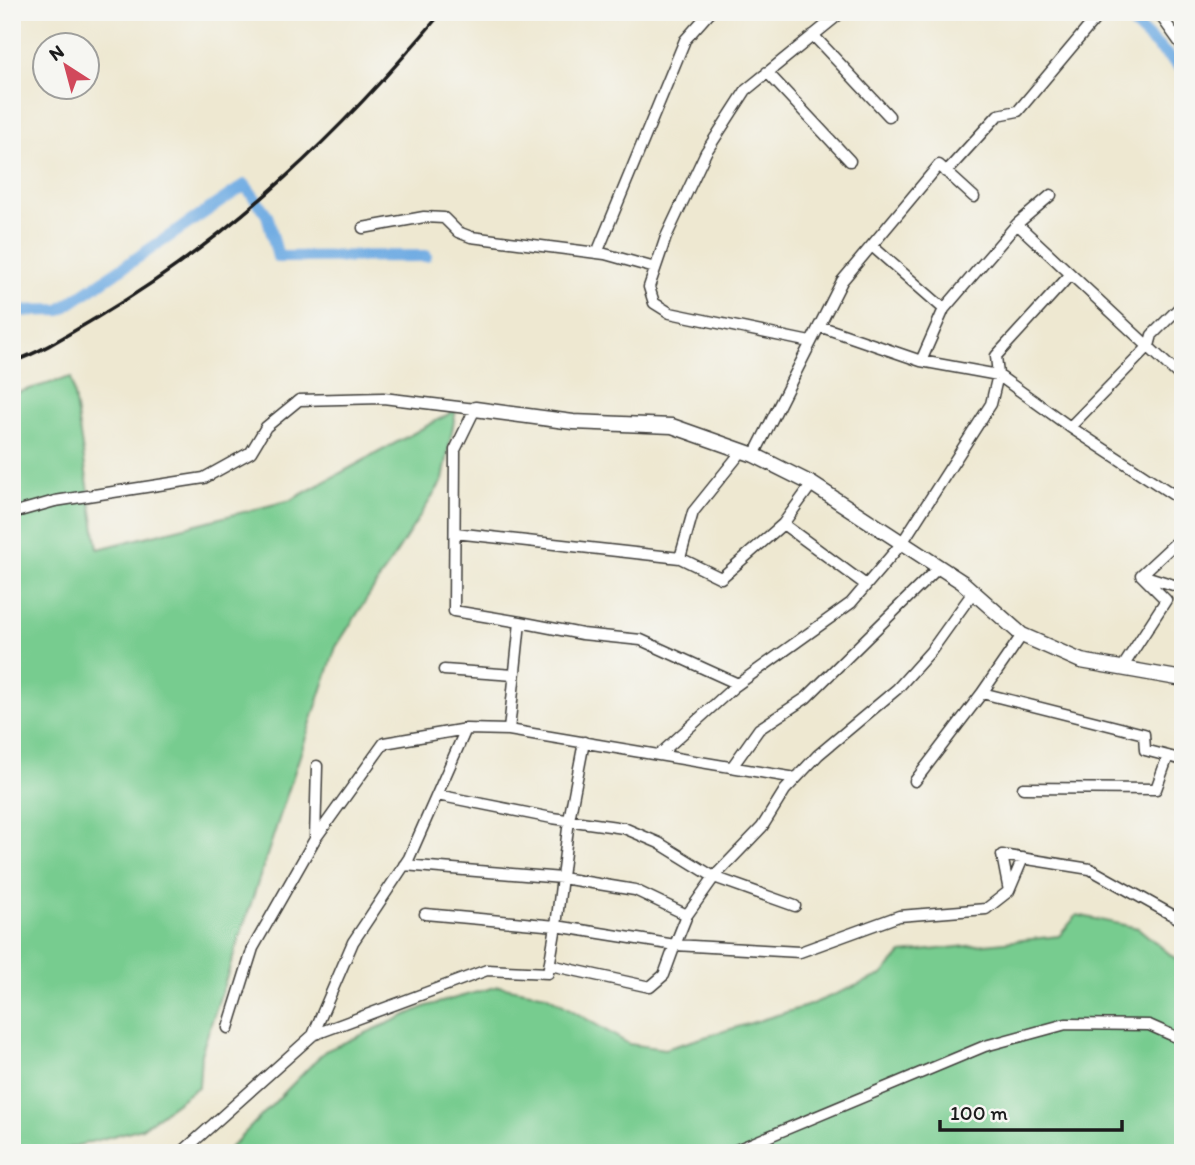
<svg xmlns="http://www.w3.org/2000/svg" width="1195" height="1165" viewBox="0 0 1195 1165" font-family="Itim,sans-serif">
	<rect width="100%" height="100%" fill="#f6f6f2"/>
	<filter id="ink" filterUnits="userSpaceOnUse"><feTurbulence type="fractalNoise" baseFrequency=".0143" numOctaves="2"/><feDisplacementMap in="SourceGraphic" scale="14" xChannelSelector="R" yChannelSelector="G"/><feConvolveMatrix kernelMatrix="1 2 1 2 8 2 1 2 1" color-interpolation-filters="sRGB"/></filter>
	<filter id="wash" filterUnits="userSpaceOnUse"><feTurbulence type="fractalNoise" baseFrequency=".00686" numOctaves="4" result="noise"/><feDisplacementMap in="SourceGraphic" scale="28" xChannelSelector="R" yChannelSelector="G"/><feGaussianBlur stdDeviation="1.57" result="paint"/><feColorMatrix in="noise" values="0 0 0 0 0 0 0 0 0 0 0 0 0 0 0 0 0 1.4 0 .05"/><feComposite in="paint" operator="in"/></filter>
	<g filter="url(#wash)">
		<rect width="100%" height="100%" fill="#eee8d1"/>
		<path fill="#77cc8f" stroke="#4a7456" stroke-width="2" d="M71 377 98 549 291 500 456 410 443 480 336 647 201 1054 199 1086 142 1128 50 1153H12V394Z
			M1077 915 1138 928 1183 965V1153H225L325 1051 427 1006 499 986 546 995 629 1044 665 1049 807 1006 882 975 902 953 1059 936Z"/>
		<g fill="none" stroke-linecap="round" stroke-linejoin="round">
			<path stroke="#72ade3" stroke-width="12" d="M1121 12 1183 70
				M12 311 60 310 245 185 267 215 278 257 426 256"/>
		</g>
	</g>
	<g filter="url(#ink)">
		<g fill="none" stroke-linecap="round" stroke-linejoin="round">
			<defs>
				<path id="minor" d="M1158 12 1183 47
					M813 35 889 116
					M767 72 850 161
					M946 172 998 115 1018 111 1101 12
					M1017 224 1051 195
					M363 228 424 217 444 218 458 232 471 237 605 254 655 268
					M872 246 944 309
					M597 253 685 40 710 12
					M819 326 921 361 998 375 1070 427 1149 346 1152 335 1183 304
					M810 342 670 313 654 303 649 287 666 237 706 152 746 90 842 12
					M921 361 944 309 1017 224 1183 379
					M1070 427 1183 501
					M742 451 693 512 680 558 721 578 783 524
					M754 455 842 281 939 165 974 197
					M812 484 783 524 866 585
					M12 517 16 512 55 501 204 478 251 452 266 427 299 400 383 398 475 409 455 450 454 611 520 622 509 730 466 729 409 858 353 942 313 1035 487 970 548 973 556 926 675 945 687 915 714 877 762 827 785 790 818 755 897 689 931 651 974 591
					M455 533 680 558
					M1145 576 1183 588
					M520 622 582 634 641 640 738 684
					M1022 635 982 693 1144 734 1145 750 1183 760
					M1122 668 1166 600 1141 575 1183 536
					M444 670 514 675
					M509 730 796 778
					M660 754 734 687 851 603 902 543 991 404 998 375 996 356 1070 275
					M732 767 759 729 806 698 939 567
					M915 781 982 693
					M1023 788 1156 789 1168 756
					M437 795 552 818 624 828 659 843 714 877 795 906
					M315 839 317 766
					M404 865 562 878 635 890 687 915
					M1009 891 1002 855 1090 869 1183 921
					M425 914 556 926 569 820 584 742
					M550 965 650 987 664 975 675 945 800 952 899 916 986 909 1009 891 1023 858
					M228 1028 253 948 315 839 384 743 466 729
					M181 1153 313 1035
					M729 1153 985 1046 1066 1024 1149 1025 1183 1040"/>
				<path id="tertiary" d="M475 409 573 422 672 426 754 455 812 484 962 582 1022 635 1081 661 1183 679"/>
			</defs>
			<use href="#minor" stroke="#3c3b37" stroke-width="13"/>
			<use href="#tertiary" stroke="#3c3b37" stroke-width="17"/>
			<use href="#minor" stroke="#fff" stroke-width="10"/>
			<use href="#tertiary" stroke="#fff" stroke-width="14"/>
			<path stroke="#1c1c1c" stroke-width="3.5" d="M12 362C44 351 72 332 101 315 234 236 343 130 442 12"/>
		</g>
	</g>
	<rect width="1195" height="1165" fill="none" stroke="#f6f6f2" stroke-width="42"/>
	<g transform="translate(66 66) rotate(324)"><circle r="33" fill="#f6f6f2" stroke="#9f9f9c" stroke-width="2"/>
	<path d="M0-5L12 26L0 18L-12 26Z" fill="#d1495b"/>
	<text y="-10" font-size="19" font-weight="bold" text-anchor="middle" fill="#1c1c1c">N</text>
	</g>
	<path d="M940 1120v10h182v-10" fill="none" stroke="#1c1c1c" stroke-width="3.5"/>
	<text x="950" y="1120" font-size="21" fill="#1c1c1c" stroke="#f6f6f2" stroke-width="5" paint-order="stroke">100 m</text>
</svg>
